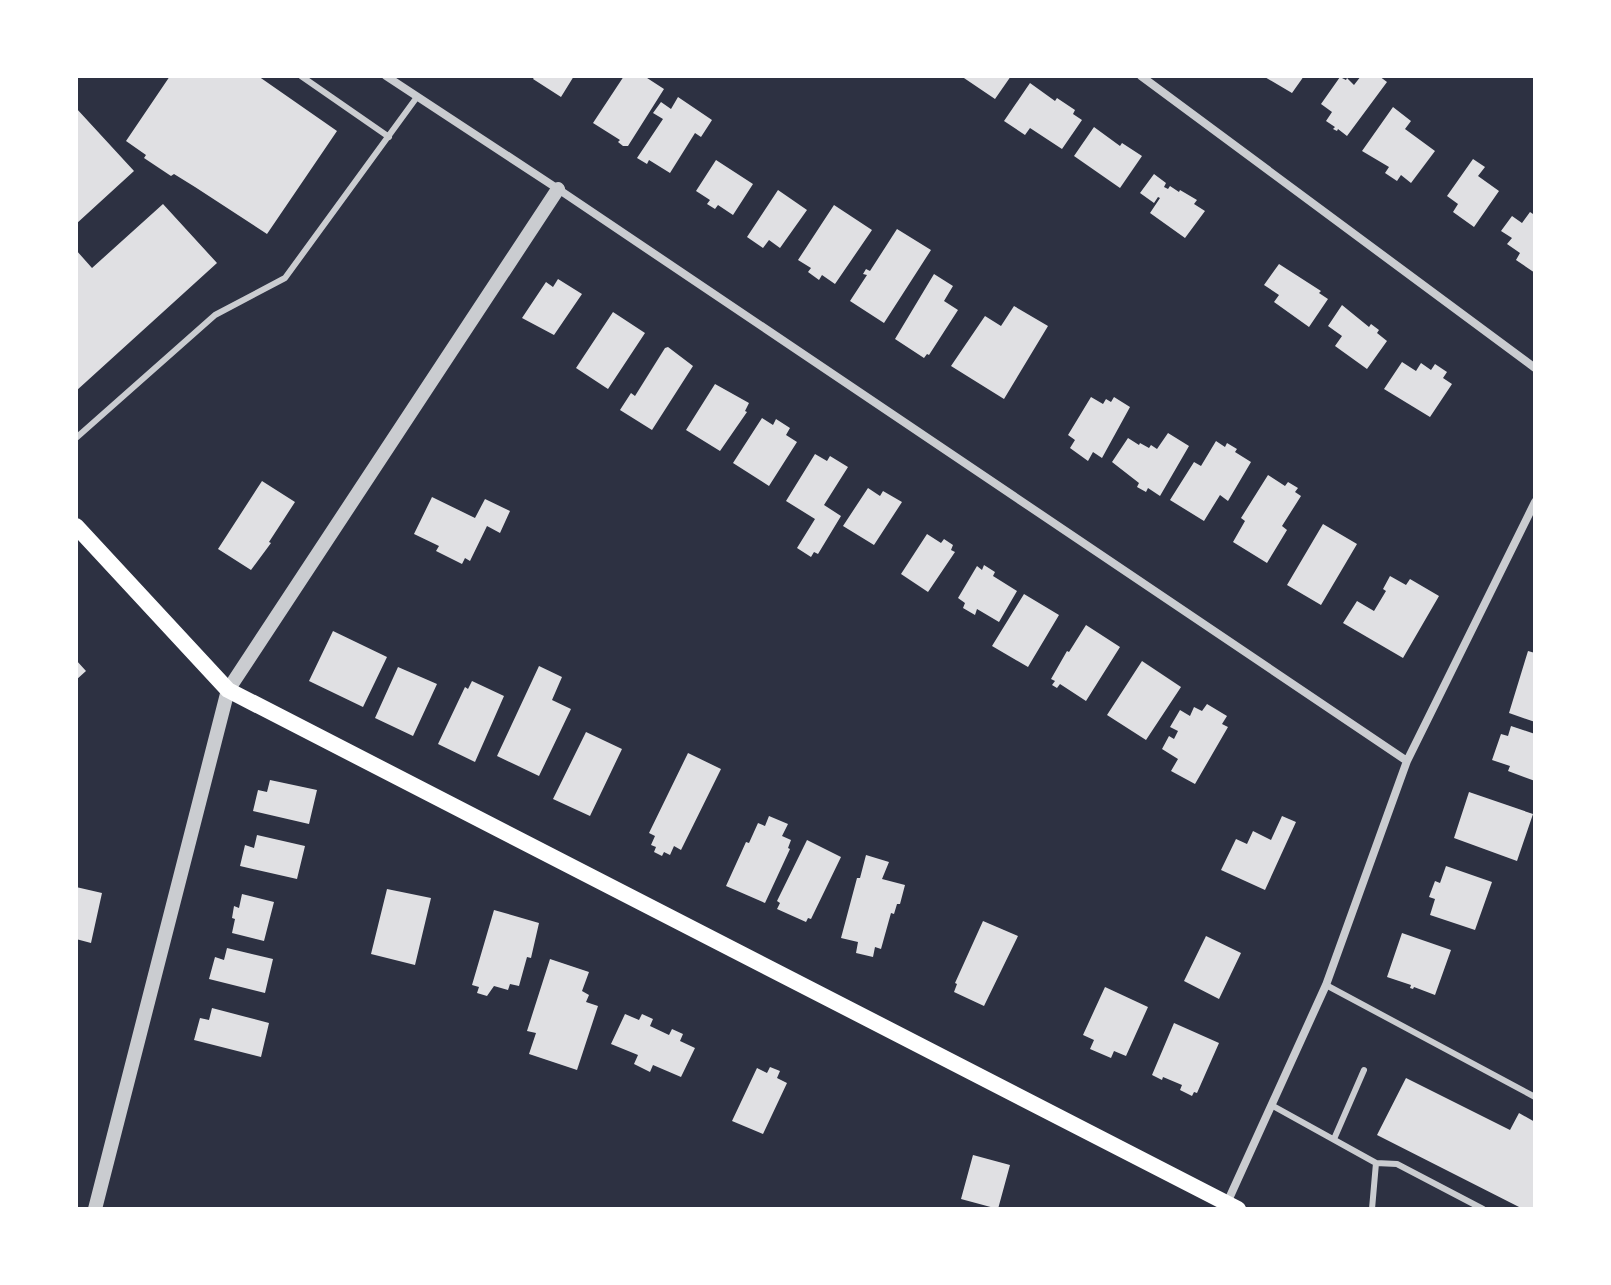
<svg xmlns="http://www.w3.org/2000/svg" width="1611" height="1285" viewBox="0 0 1611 1285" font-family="'Exo 2',sans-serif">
	<rect width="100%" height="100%" fill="#2d3142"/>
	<path fill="#e0e0e3" d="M170 76H258L337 131 267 234 195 187 174 174 171 176 144 158 146 155 126 141Z
		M535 76H574L561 97 533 79Z
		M624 76H644L664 89 628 146H623L618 142 620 140 593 123Z
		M961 76H1011L995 99Z
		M1263 76H1304L1292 93Z
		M1361 76H1379L1387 82 1347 136 1338 129 1337 131 1333 129 1335 127 1326 121 1332 112 1321 104 1340 77 1346 80 1347 78 1354 85Z
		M1030 83 1055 101 1057 98 1075 110 1073 114 1082 120 1062 149 1030 128 1025 135 1004 121Z
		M678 97 712 120 701 137 695 133 670 173 649 160 647 164 637 158 663 119 653 113 661 102 671 109Z
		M1393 107 1411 121 1405 129 1435 151 1411 183 1401 175 1397 181 1385 173 1389 167 1362 151Z
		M76 108 134 171 76 224Z
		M1094 127 1120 146 1122 143 1142 156 1120 188 1074 156Z
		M1473 159 1485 167 1478 176 1499 191 1474 227 1453 212 1458 204 1447 196Z
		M716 160 753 184 733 215 718 205 715 209 707 204 710 200 696 191Z
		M1154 174 1166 183 1164 187 1168 189 1170 186 1179 192 1180 190 1197 200 1194 204 1205 211 1185 238 1150 213 1160 198 1158 197 1154 203 1140 193Z
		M778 190 807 210 780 248 769 240 763 248 747 237Z
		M163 204 217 263 76 391V250L92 268Z
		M834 205 872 230 835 284 822 275 819 280 808 272 811 268 798 260Z
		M1535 211V273L1516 260 1520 253 1507 244 1512 238 1501 231 1512 216 1522 223 1530 212 1533 214Z
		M897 229 931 250 884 323 850 301 867 275 863 274 866 269 870 271Z
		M1279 264 1321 291 1319 293 1328 299 1309 327 1274 302 1279 295 1264 285Z
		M934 274 953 286 944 301 958 310 929 355 927 354 924 358 895 339Z
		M558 279 582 294 554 335 522 318 546 282 553 287Z
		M1342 305 1369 327 1371 324 1379 330 1377 333 1387 341 1367 369 1335 346 1342 336 1328 326Z
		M1014 306 1048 326 1004 399 951 366 985 316 1001 326Z
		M613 312 645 333 608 389 576 368Z
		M668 347 693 366 652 430 620 410 631 393 635 396 665 348Z
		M1402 362 1416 371 1421 363 1431 370 1435 364 1447 372 1443 378 1452 384 1430 417 1384 389Z
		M715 384 749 403 745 411 747 412 720 451 686 430Z
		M1091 397 1103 404 1106 399 1111 402 1114 397 1130 407 1102 458 1093 452 1088 461 1070 448 1075 440 1068 435Z
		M762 418 773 425 776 419 790 428 786 435 797 442 769 486 733 463Z
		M1168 433 1189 446 1160 496 1148 488 1146 492 1137 487 1139 483 1112 462 1128 438 1139 445 1140 443 1149 448 1151 445 1157 449Z
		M1216 441 1225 447 1227 443 1237 449 1235 452 1251 462 1228 501 1220 495 1204 521 1170 500 1194 462 1201 466Z
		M815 454 827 461 830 456 848 467 824 505 841 516 818 554 814 552 811 557 797 548 815 519 786 501Z
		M1268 475 1285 486 1288 482 1298 488 1295 492 1301 496 1282 526 1287 530 1267 563 1233 542 1245 521 1241 518Z
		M262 481 295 502 269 542 271 543 251 570 218 549Z
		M868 488 880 496 883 491 902 502 874 545 843 526Z
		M432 497 475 518 485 499 510 511 500 533 487 526 470 561 465 558 462 564 436 551 439 546 414 534Z
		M1323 524 1357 544 1321 605 1287 585Z
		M927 534 941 543 944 539 953 545 951 550 955 552 928 592 901 574Z
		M984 565 995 572 993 576 1017 591 999 622 977 609 975 615 963 608 965 603 958 598 977 566 982 570Z
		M1390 576 1406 585 1410 579 1439 596 1403 658 1343 623 1357 601 1374 611 1386 591 1383 589Z
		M1024 594 1059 615 1028 667 992 646Z
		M1086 625 1120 647 1086 701 1060 684 1057 688 1052 685 1055 681 1051 679 1067 651 1069 652Z
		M333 631 387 657 363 707 309 681Z
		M1528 651 1535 653V722L1509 713Z
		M76 660 86 671 76 680Z
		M1142 661 1181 687 1146 740 1107 715Z
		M539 666 562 677 552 700 571 709 539 776 497 756Z
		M398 667 437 684 413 736 375 718Z
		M472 681 504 696 475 762 438 744 465 687 468 689Z
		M1207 704 1227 716 1222 724 1228 727 1195 784 1171 771 1178 759 1162 749 1169 736 1174 739 1178 731 1170 727 1180 710 1190 716 1194 707 1202 711Z
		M1511 726 1535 734V781L1508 771 1510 766 1492 760 1501 734 1508 736Z
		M586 732 622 749 590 816 553 799Z
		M688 753 721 769 681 850 674 846 670 855 664 852 662 856 654 852 656 847 651 845 655 836 649 833Z
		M270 780 317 790 309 824 253 811 258 790 267 792Z
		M1469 792 1533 814 1517 861 1454 838Z
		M769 816 788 824 782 836 791 840 788 848 790 849 765 903 726 886 746 842 749 843 758 823 765 826Z
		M1282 816 1296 822 1265 890 1221 870 1236 839 1247 844 1253 831 1271 840Z
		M257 835 305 846 297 879 240 866 245 845 254 848Z
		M807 840 841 857 811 919 808 918 806 922 777 909 780 903 777 901Z
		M866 855 889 862 882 879 905 885 900 904H897L894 914 891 913 881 949 875 947 873 957 856 953 858 942 841 938 857 878H860Z
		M1446 866 1492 882 1475 930 1430 915 1435 899 1429 897 1435 881 1440 883Z
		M76 887 102 893 91 943 76 939Z
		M387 889 431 898 415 965 371 954Z
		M242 894 274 902 264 941 232 933 235 919 232 918 234 906 239 908Z
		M494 910 539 923 531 958 527 957 519 986 510 984 508 990 494 986 487 996 477 993 479 987 472 985Z
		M983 921 1018 936 984 1006 954 992 957 984 955 983Z
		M1402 933 1451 950 1435 995 1414 987 1413 989 1410 988 1411 985 1387 977Z
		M1206 936 1241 953 1219 999 1184 981Z
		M227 948 273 959 265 993 209 979 215 957 224 960Z
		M550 959 589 972 582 991 589 995 586 1002 598 1006 577 1070 529 1054 536 1033 527 1031Z
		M1105 987 1148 1007 1126 1056 1114 1051 1111 1058 1090 1049 1094 1040 1083 1035Z
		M212 1008 269 1023 261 1057 194 1040 200 1018 209 1020Z
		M625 1014 639 1020 642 1014 653 1019 650 1026 669 1035 672 1029 683 1034 680 1041 695 1048 681 1077 653 1065 650 1072 634 1064 638 1055 611 1044Z
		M1174 1023 1219 1043 1197 1093 1194 1092 1192 1096 1180 1090 1182 1085 1163 1077 1162 1080 1152 1075Z
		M770 1067 780 1071 777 1078 787 1083 763 1134 732 1121 757 1068 767 1073Z
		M1406 1078 1510 1130 1519 1113 1535 1122V1209H1523L1377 1135Z
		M973 1155 1010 1165 998 1209 961 1199Z"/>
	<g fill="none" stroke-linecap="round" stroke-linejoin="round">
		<path stroke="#caccd0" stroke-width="6" d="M301 76 389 137
			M76 438 215 315 285 278 417 97
			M1326 985 1535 1097
			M1271 1105 1376 1163 1372 1209
			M1334 1139 1364 1070
			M1376 1163 1397 1164 1483 1209"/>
		<path stroke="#caccd0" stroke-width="8" d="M386 76 558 189 1407 761
			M1141 76 1535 368
			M1227 1203 1326 985 1407 761 1535 502"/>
		<path stroke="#caccd0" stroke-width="14" d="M95 1209 228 690 558 189"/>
		<path stroke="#fff" stroke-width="16" d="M76 526 228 690 1238 1209"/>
	</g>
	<rect width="1611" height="1285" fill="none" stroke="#ffffff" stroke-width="156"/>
</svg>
